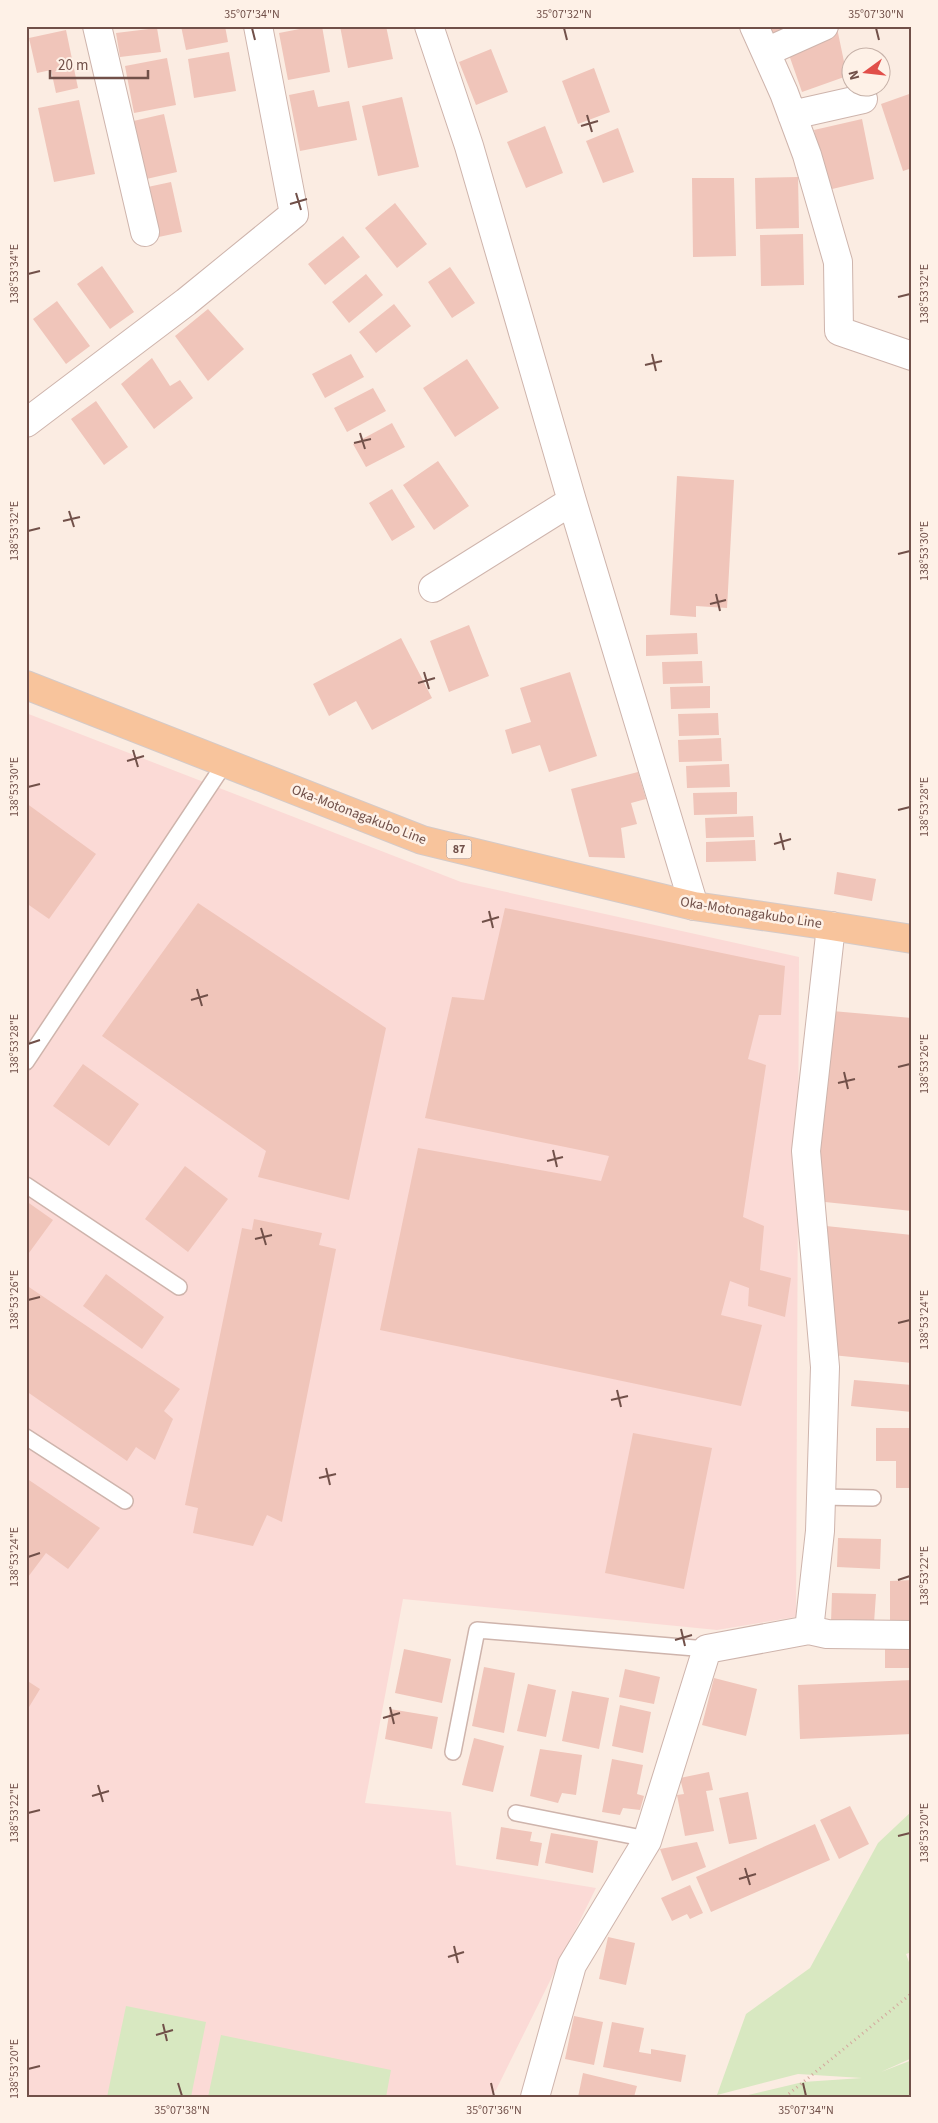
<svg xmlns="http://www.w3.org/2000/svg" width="938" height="2123" viewBox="0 0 938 2123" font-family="'Source Sans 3',sans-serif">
	<rect width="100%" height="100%" fill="#fbece2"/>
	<path fill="#fbdad6" d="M26 713 461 882 799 957 796 1617 717 1630 403 1599 365 1803 451 1812 456 1865 596 1888 496 2090 489 2097H26Z"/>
	<path fill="#d8e8c1" d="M912 1811V1952L906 1954 909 1962 912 1961V2058L881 2072 912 2060V2097H740L803 2082 862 2078 798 2074 717 2095 746 2014 810 1968 878 1843Z
		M126 2006 206 2022 191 2097H107Z
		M221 2035 391 2070 386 2097H208Z"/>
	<path fill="#f0c5ba" d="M181 26H225L228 42 186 50Z
		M315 26H322L330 72 288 80 279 33Z
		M340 26H386L393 59 348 68Z
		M762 26H803L767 40Z
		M157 28 161 52 120 57 116 33Z
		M837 28 847 76 802 92 787 49Z
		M66 30 78 88 56 93 51 70 37 73 29 38Z
		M491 49 508 92 476 105 459 62Z
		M229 52 236 91 194 98 188 59Z
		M167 58 176 105 134 113 125 66Z
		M594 68 610 112 578 124 562 81Z
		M314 90 318 107 349 101 357 140 300 151 289 95Z
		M912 93V168L903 171 881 104Z
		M402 97 419 167 378 176 362 106Z
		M79 100 95 174 54 182 38 108Z
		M164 114 177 172 142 180 129 122Z
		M862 119 874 179 828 190 814 130Z
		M545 126 563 173 526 188 507 142Z
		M618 128 634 172 603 183 586 141Z
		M798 177 799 228 756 229 755 178Z
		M692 178H734L736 256 693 257Z
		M171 182 182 232 154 238 143 188Z
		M395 203 427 244 397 268 365 228Z
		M803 234 804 285 761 286 760 235Z
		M343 236 360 257 325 285 308 264Z
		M102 266 134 312 110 329 77 284Z
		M450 267 475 303 452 318 428 282Z
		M366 274 383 295 349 323 332 302Z
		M57 301 90 346 66 364 33 319Z
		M394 304 411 326 376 353 359 332Z
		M208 309 244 349 208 381 175 336Z
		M351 354 364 377 325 398 312 374Z
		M152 358 170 386 180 380 193 398 154 429 121 384Z
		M467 359 499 408 455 437 423 388Z
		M373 388 386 411 347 432 334 408Z
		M96 401 128 447 104 465 71 419Z
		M392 423 405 447 366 467 353 444Z
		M438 461 469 506 434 530 403 485Z
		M677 476 734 480 727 608 696 606V617L670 615Z
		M392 489 415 527 392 541 369 503Z
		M469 625 489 676 449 692 430 641Z
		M697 633 698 654 646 656V635Z
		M401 638 432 698 372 730 356 701 329 716 313 684Z
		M702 661 703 683 663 684 662 662Z
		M570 672 597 756 549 772 540 745 512 754 505 730 531 722 520 688Z
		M710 686V708L671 709 670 687Z
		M718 713 719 735 679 736 678 714Z
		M721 738 722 761 679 762 678 740Z
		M729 764 730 787 687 788 686 766Z
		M638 772 646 799 631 803 637 824 621 828 625 858 589 857 571 789Z
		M737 792V814L694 815 693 793Z
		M26 803 96 854 49 919 26 903Z
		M753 816 754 837 706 838 705 818Z
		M755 840 756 861 706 862V842Z
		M837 872 876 879 872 901 834 894Z
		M198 903 386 1028 349 1200 258 1177 266 1151 102 1036Z
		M505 908 785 966 781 1015H759L748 1059 766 1065 743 1217 764 1226 760 1270 791 1278 785 1317 748 1306 749 1288 730 1281 721 1315 762 1325 741 1406 380 1330 418 1148 601 1181 609 1156 425 1118 452 997 484 1000Z
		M832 1011 912 1018V1211L825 1202 819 1161Z
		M83 1064 139 1104 109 1146 53 1106Z
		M185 1166 228 1199 188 1252 145 1219Z
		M26 1201 53 1220 26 1257Z
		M254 1219 322 1233 319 1245 336 1249 282 1522 267 1515 253 1546 193 1533 198 1508 185 1505 242 1228 252 1230Z
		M826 1226 912 1235V1363L832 1355Z
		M106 1274 164 1317 142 1349 83 1306Z
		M26 1285 180 1389 164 1411 173 1419 155 1460 136 1447 127 1461 26 1391Z
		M854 1380 912 1385V1412L851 1406Z
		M876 1428H912V1488H896V1461H876Z
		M633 1433 712 1448 684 1589 605 1573Z
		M26 1478 100 1528 68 1569 46 1553 28 1577 26 1576Z
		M909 1535H912V1564H909Z
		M838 1538 881 1539 880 1569 837 1567Z
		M912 1580V1624L890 1625V1581Z
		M832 1593 876 1594 874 1623 831 1622Z
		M912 1643V1668H885V1644Z
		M404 1649 451 1659 442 1703 395 1693Z
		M484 1667 515 1673 504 1733 472 1726Z
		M625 1669 660 1677 654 1704 619 1697Z
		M714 1678 757 1689 746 1736 702 1725Z
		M26 1680 40 1689 26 1712Z
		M912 1680V1734L800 1739 798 1685Z
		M528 1684 556 1690 546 1737 517 1731Z
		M572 1691 609 1698 599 1749 562 1741Z
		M620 1705 651 1712 643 1753 612 1746Z
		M390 1709 438 1717 432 1749 385 1739Z
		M474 1738 504 1746 493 1792 462 1785Z
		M540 1749 582 1755 576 1795 562 1793 558 1803 530 1796Z
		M612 1759 643 1765 637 1794 644 1796 640 1810 623 1808 620 1815 602 1812Z
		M709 1772 713 1790 706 1791 714 1831 685 1836 677 1795 684 1794 680 1778Z
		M748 1792 757 1839 729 1844 719 1798Z
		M850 1806 869 1844 839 1859 820 1820Z
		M815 1824 830 1860 711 1912 696 1877Z
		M501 1827 532 1832 530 1841 542 1843 538 1866 496 1859Z
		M551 1833 598 1841 593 1873 545 1863Z
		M697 1842 706 1867 672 1881 660 1849Z
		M690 1885 703 1913 690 1919 687 1914 672 1921 661 1898Z
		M608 1937 635 1943 626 1985 599 1979Z
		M574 2016 603 2022 594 2065 565 2059Z
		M612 2022 644 2028 639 2052 651 2054V2049L686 2055 681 2082 603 2067Z
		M583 2073 637 2086 634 2097H578Z"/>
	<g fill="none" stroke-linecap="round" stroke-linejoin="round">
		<defs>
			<path id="lane" d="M26 1062 225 763
				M26 1185 179 1287
				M26 1437 125 1501
				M821 1497 873 1498
				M453 1752 477 1630 707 1649
				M516 1813 647 1839"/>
			<path id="street" d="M97 26 145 232
				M429 26 469 146 572 501 694 906
				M754 26 784 93 807 155 838 262 839 331 912 356
				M766 52 824 26
				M792 115 863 99
				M26 423 186 302 294 214 258 26
				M433 588 572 501
				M809 1630 827 1634 912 1635
				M535 2097 572 1965 647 1841 707 1649 809 1630 820 1531 825 1367 806 1151 831 926"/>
			<path id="primary" d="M26 685 422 840 694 906 831 926 912 939"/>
		</defs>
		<use href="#lane" stroke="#ceb4ac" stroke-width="18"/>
		<use href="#street" stroke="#ceb4ac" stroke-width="30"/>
		<use href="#primary" stroke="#d4cac8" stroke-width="30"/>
		<path stroke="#d4a89e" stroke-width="3" stroke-dasharray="1 4" stroke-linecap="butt" d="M785 2097 912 1993"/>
		<use href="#lane" stroke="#fff" stroke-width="15"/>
		<use href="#street" stroke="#fff" stroke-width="28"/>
		<use href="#primary" stroke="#f8c49c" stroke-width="28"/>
	</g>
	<path fill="none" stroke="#715049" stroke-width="2" d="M252 28 255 40M564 28 567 40M876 28 879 40M587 115 592 132M581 126 598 121M296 193 301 210M290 204 307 199M28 274 40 271M898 297 910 294M652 354 656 371M645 365 662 361M360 433 365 449M354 443 371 439M69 511 74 527M63 521 80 517M28 531 40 528M898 554 910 551M716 594 720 611M710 604 726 600M424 672 429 689M418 683 435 678M133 750 138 767M127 761 144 756M28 787 40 784M898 810 910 807M780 833 784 850M774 844 791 839M489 911 493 928M482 922 499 917M197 989 202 1006M191 1000 208 995M28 1044 40 1040M898 1067 910 1064M844 1072 848 1089M838 1083 855 1079M553 1150 557 1167M547 1161 563 1157M261 1228 266 1245M255 1239 272 1235M28 1300 40 1297M898 1323 910 1320M617 1390 621 1407M611 1400 628 1396M326 1468 330 1485M319 1478 336 1474M28 1557 40 1553M898 1580 910 1576M681 1629 685 1646M675 1640 692 1635M390 1707 394 1724M383 1718 400 1713M98 1785 103 1802M92 1796 109 1791M28 1813 40 1810M898 1836 910 1833M745 1868 750 1885M739 1879 756 1874M454 1946 458 1963M448 1957 464 1952M163 2024 167 2041M156 2035 173 2030M28 2069 40 2066M178 2083 182 2096M491 2083 494 2096M803 2083 806 2096"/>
	<g text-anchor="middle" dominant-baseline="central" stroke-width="5" stroke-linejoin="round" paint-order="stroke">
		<rect fill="#fef1e7" stroke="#9b8078" stroke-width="1" x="446.5" y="839.5" width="25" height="19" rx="4"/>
		<g font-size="12" font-weight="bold" fill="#715049">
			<text x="459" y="849">87</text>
		</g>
		<g font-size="14" fill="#715049" stroke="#fef1e7">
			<text transform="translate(359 815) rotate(21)">Oka-Motonagakubo Line</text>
			<text transform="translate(751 913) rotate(9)">Oka-Motonagakubo Line</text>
		</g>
	</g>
	<rect width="938" height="2123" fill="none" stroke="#fef1e7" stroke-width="55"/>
	<g transform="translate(866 72) rotate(255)"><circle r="24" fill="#fef1e7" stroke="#c6b1a8"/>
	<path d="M0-4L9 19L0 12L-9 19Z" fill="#e14f4a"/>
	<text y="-8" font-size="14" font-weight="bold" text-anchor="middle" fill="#715049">N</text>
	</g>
	<path d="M50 70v8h98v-8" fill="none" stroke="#715049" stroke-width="2.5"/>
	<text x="58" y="70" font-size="15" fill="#715049" stroke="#fef1e7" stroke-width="4" paint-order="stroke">20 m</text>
	<rect x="28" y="28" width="882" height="2068" fill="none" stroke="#715049" stroke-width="2"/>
	<g font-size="12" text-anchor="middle" fill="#715049">
		<text x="252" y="18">35°07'34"N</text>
		<text x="564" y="18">35°07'32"N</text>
		<text x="876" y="18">35°07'30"N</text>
		<text transform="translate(14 274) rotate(-90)" y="4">138°53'34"E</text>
		<text transform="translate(924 294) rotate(-90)" y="4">138°53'32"E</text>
		<text transform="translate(14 531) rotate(-90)" y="4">138°53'32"E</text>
		<text transform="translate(924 551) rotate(-90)" y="4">138°53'30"E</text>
		<text transform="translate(14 787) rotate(-90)" y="4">138°53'30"E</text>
		<text transform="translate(924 807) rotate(-90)" y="4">138°53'28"E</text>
		<text transform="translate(14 1044) rotate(-90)" y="4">138°53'28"E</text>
		<text transform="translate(924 1064) rotate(-90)" y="4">138°53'26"E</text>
		<text transform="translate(14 1300) rotate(-90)" y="4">138°53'26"E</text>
		<text transform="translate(924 1320) rotate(-90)" y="4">138°53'24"E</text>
		<text transform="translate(14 1557) rotate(-90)" y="4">138°53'24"E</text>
		<text transform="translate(924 1576) rotate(-90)" y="4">138°53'22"E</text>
		<text transform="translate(14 1813) rotate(-90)" y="4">138°53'22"E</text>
		<text transform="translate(924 1833) rotate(-90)" y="4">138°53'20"E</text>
		<text transform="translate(14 2069) rotate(-90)" y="4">138°53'20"E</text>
		<text x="182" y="2114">35°07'38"N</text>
		<text x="494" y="2114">35°07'36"N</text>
		<text x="806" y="2114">35°07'34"N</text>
	</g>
</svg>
